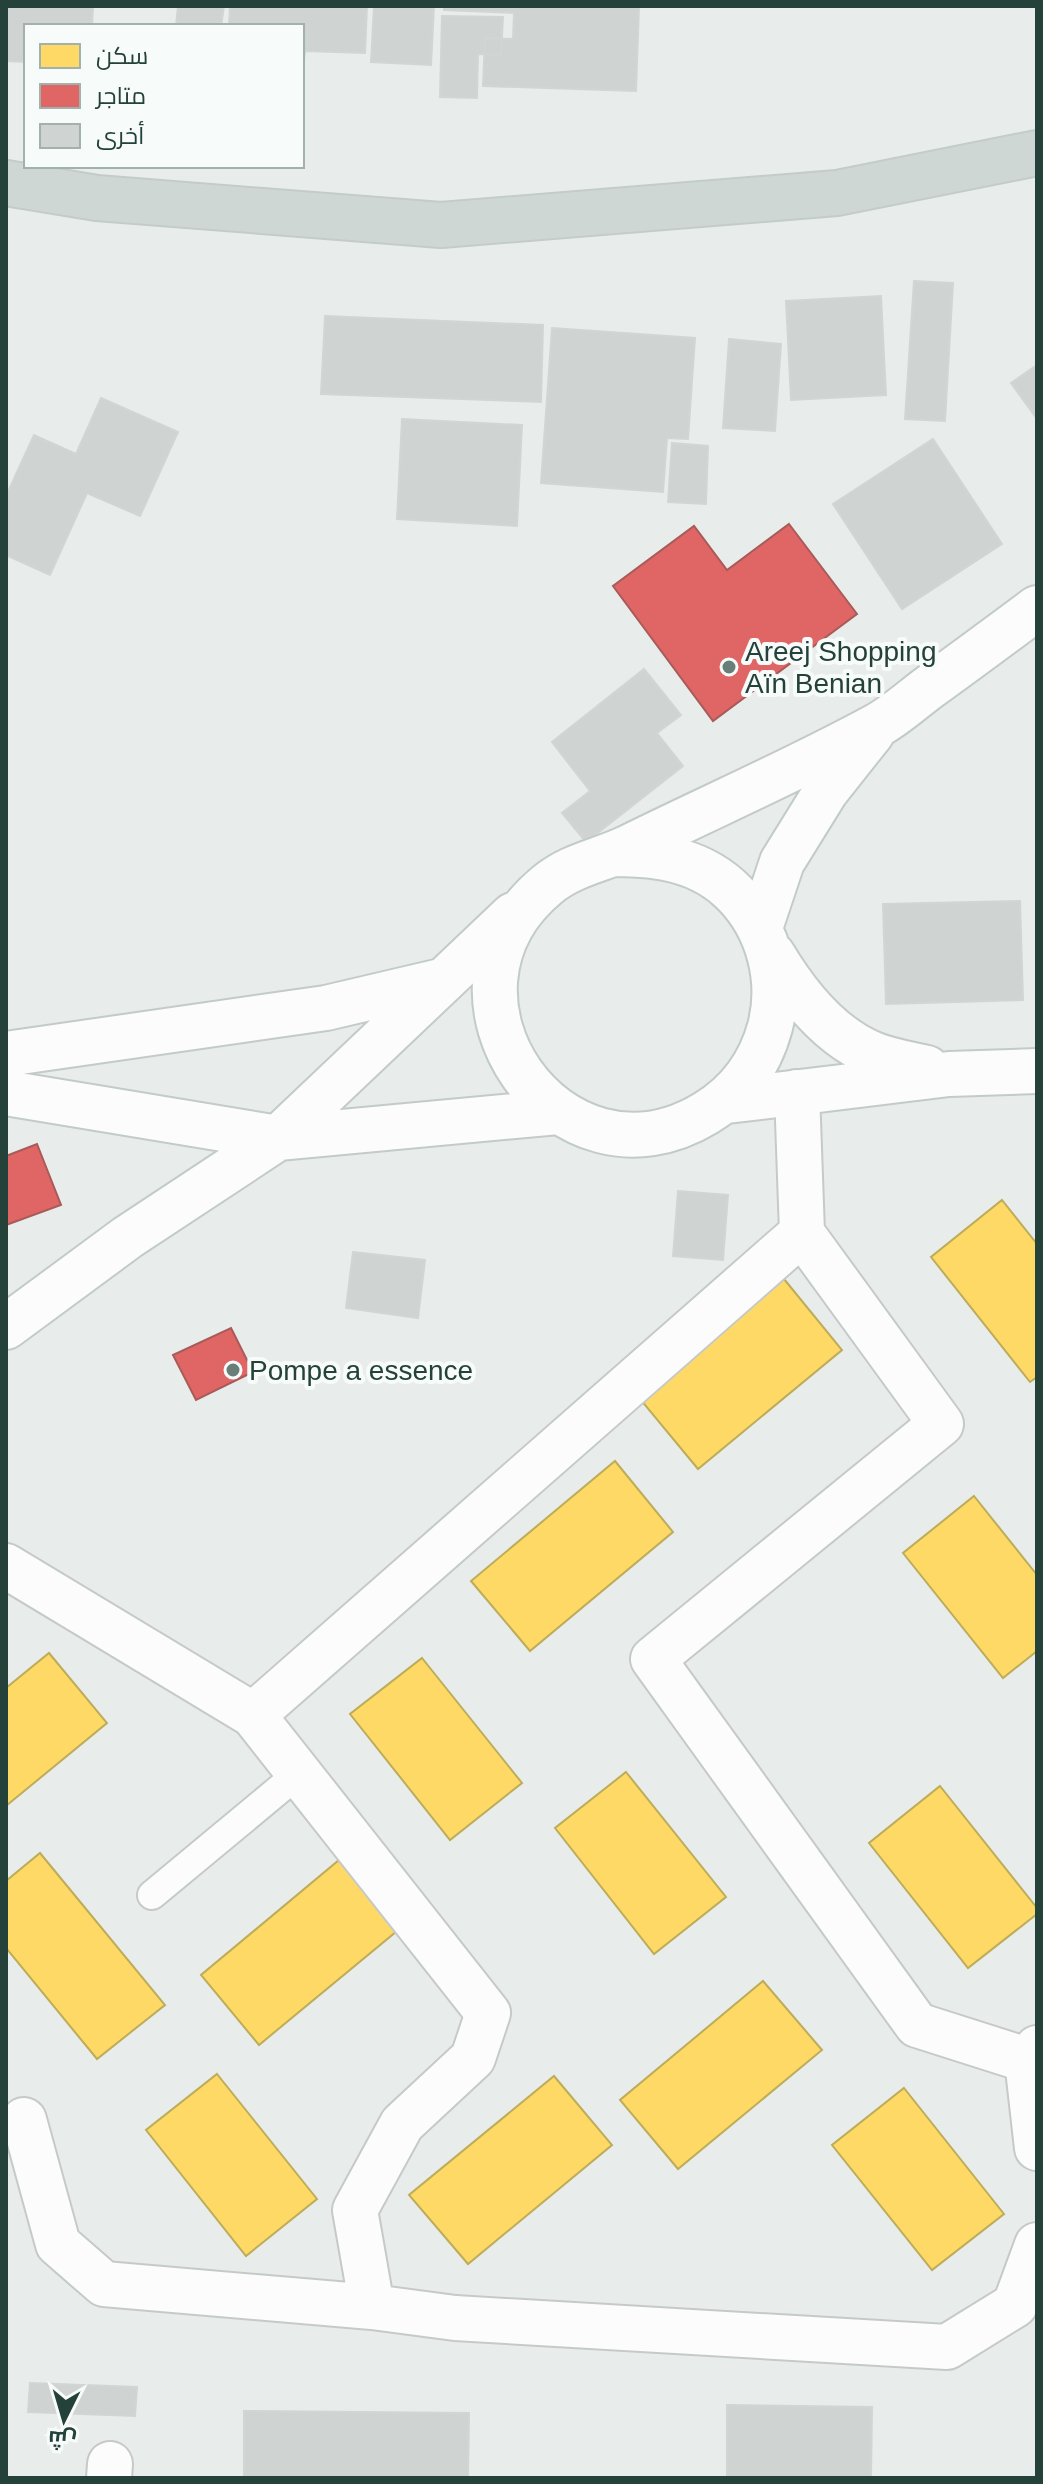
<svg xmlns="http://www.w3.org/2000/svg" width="1043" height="2484" viewBox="0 0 1043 2484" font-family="Helvetica,Cairo,sans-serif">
	<rect width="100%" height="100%" fill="#e8edeb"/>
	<path fill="#ffd966" stroke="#bdac59" stroke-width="2" d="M1002 1200 1037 1244V1377L1030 1382 931 1257Z
		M784 1279 842 1350 698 1469 640 1399Z
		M615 1461 673 1532 530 1651 471 1581Z
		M974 1496 1037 1575V1651L1003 1678 903 1553Z
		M49 1653 107 1723 6 1806V1688Z
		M422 1658 522 1783 450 1840 350 1714Z
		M626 1772 726 1897 654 1954 555 1828Z
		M940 1786 1037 1908V1914L968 1968 869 1843Z
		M40 1853 165 2005 97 2059 6 1948V1881Z
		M345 1855 403 1926 259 2045 201 1975Z
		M763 1981 822 2050 678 2169 620 2100Z
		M217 2074 317 2199 246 2256 146 2130Z
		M554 2076 612 2145 468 2264 409 2195Z
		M904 2088 1004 2214 932 2270 832 2145Z"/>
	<path fill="#e06666" stroke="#a85b59" stroke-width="2" d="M789 524 857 614 713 721 613 586 694 526 727 570Z
		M37 1144 61 1205 6 1225V1156Z
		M231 1328 253 1372 196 1400 173 1355Z"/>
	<path fill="#cfd4d2" stroke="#d1d6d4" stroke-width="2" d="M6 6H93L92 26H26V62L6 61Z
		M178 6H224L221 26H176Z
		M230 6H367L365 53 305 51 302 80V26H229Z
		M374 6H434L431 65 371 62Z
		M444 6H639L636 91 483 86 485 38 513 39 514 13 444 10Z
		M442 16 503 17 501 55 478 54 477 98 440 97Z
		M914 281 953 283 945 421 905 419Z
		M881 296 886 395 791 400 786 301Z
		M325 316 543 325 541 402 321 394Z
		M552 328 695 338 688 439 667 438 663 492 541 483Z
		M729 339 781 344 775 431 723 428Z
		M1037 365V419L1011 383Z
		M101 398 178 432 140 516 87 493 50 575 6 555V496L34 435 76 454Z
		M402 419 522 425 517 526 397 519Z
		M933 439 1002 544 902 609 833 504Z
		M672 443 708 446 706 504 668 502Z
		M644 669 681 715 657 733 683 766 586 842 562 813 590 791 552 742Z
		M1020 901 1023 1000 886 1004 883 904Z
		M678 1191 728 1195 723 1260 673 1256Z
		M353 1252 425 1260 418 1318 346 1308Z
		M30 2383 137 2387 135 2416 28 2412Z
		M727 2405 872 2407 871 2478H727Z
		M244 2411 469 2413 468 2478H244Z"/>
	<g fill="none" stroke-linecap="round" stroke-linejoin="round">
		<defs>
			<path id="lane" d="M152 1895 299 1773"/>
			<path id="street" d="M797 1092 802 1233 253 1715 488 2013 473 2058 402 2124 355 2210 372 2307 455 2318 947 2347 1015 2305 1037 2245
				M802 1233 941 1424 653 1659 917 2025 1027 2060 1037 2048
				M6 1566 253 1715
				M1027 2060 1037 2148
				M24 2120 58 2244 104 2284 372 2307
				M109 2478 110 2464"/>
			<path id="secondary" d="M614 854C659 854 702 860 735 894 769 929 782 981 770 1027 760 1064 739 1093 706 1113 560 1202 414 995 547 885 571 865 599 861 627 848 710 807 795 770 876 726 895 716 913 699 931 686 967 660 1002 634 1037 608
				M760 928 782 862 826 791 872 733
				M773 955C797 995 829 1036 873 1054 890 1061 910 1064 927 1068
				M6 1054 326 1008 441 981
				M6 1093 278 1138 558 1112
				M727 1101 949 1074 1037 1071
				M6 1327 128 1237 278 1138 513 915"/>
			<path id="primary" d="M6 183 97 198 441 225 837 193 1037 153"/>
		</defs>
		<use href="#lane" stroke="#c5cac8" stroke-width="32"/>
		<use href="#street" stroke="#c5cac8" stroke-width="48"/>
		<use href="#secondary" stroke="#c3cbc8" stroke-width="48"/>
		<use href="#primary" stroke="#c3ccc9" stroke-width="48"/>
		<use href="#lane" stroke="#fcfcfc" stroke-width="28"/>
		<use href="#street" stroke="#fcfcfc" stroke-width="44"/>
		<use href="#secondary" stroke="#fcfcfc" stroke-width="44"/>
		<use href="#primary" stroke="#cfd7d5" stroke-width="44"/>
	</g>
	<g fill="#697e78" stroke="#f7fbf9" stroke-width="3">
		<circle cx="729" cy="667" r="8"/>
		<circle cx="233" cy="1370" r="8"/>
	</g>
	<g text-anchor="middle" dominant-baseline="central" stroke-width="8" stroke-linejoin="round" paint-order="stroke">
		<g font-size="28" fill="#24423a" stroke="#f7fbf9" text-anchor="start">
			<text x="745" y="651">Areej Shopping<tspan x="745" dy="32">Aïn Benian</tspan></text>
			<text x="249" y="1370">Pompe a essence</text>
		</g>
	</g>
	<rect width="1043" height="2484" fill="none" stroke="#24423a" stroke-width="16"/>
	<rect x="24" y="24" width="280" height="144" fill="#f7fbf9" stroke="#a3b1ad" stroke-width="2"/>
	<rect x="40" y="44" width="40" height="24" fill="#ffd966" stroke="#a3b1ad" stroke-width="2"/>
	<text x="96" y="64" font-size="24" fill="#24423a">سكن</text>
	<rect x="40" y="84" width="40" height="24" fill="#e06666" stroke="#a3b1ad" stroke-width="2"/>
	<text x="96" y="104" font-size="24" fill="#24423a">متاجر</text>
	<rect x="40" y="124" width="40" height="24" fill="#cfd4d2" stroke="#a3b1ad" stroke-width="2"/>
	<text x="96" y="144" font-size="24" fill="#24423a">أخرى</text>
	<g transform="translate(64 2420) rotate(185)" stroke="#f7fbf9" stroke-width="6" paint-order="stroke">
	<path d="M0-6L14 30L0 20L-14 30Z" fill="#24423a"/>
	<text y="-12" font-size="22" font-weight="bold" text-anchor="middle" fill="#24423a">ش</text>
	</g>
</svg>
